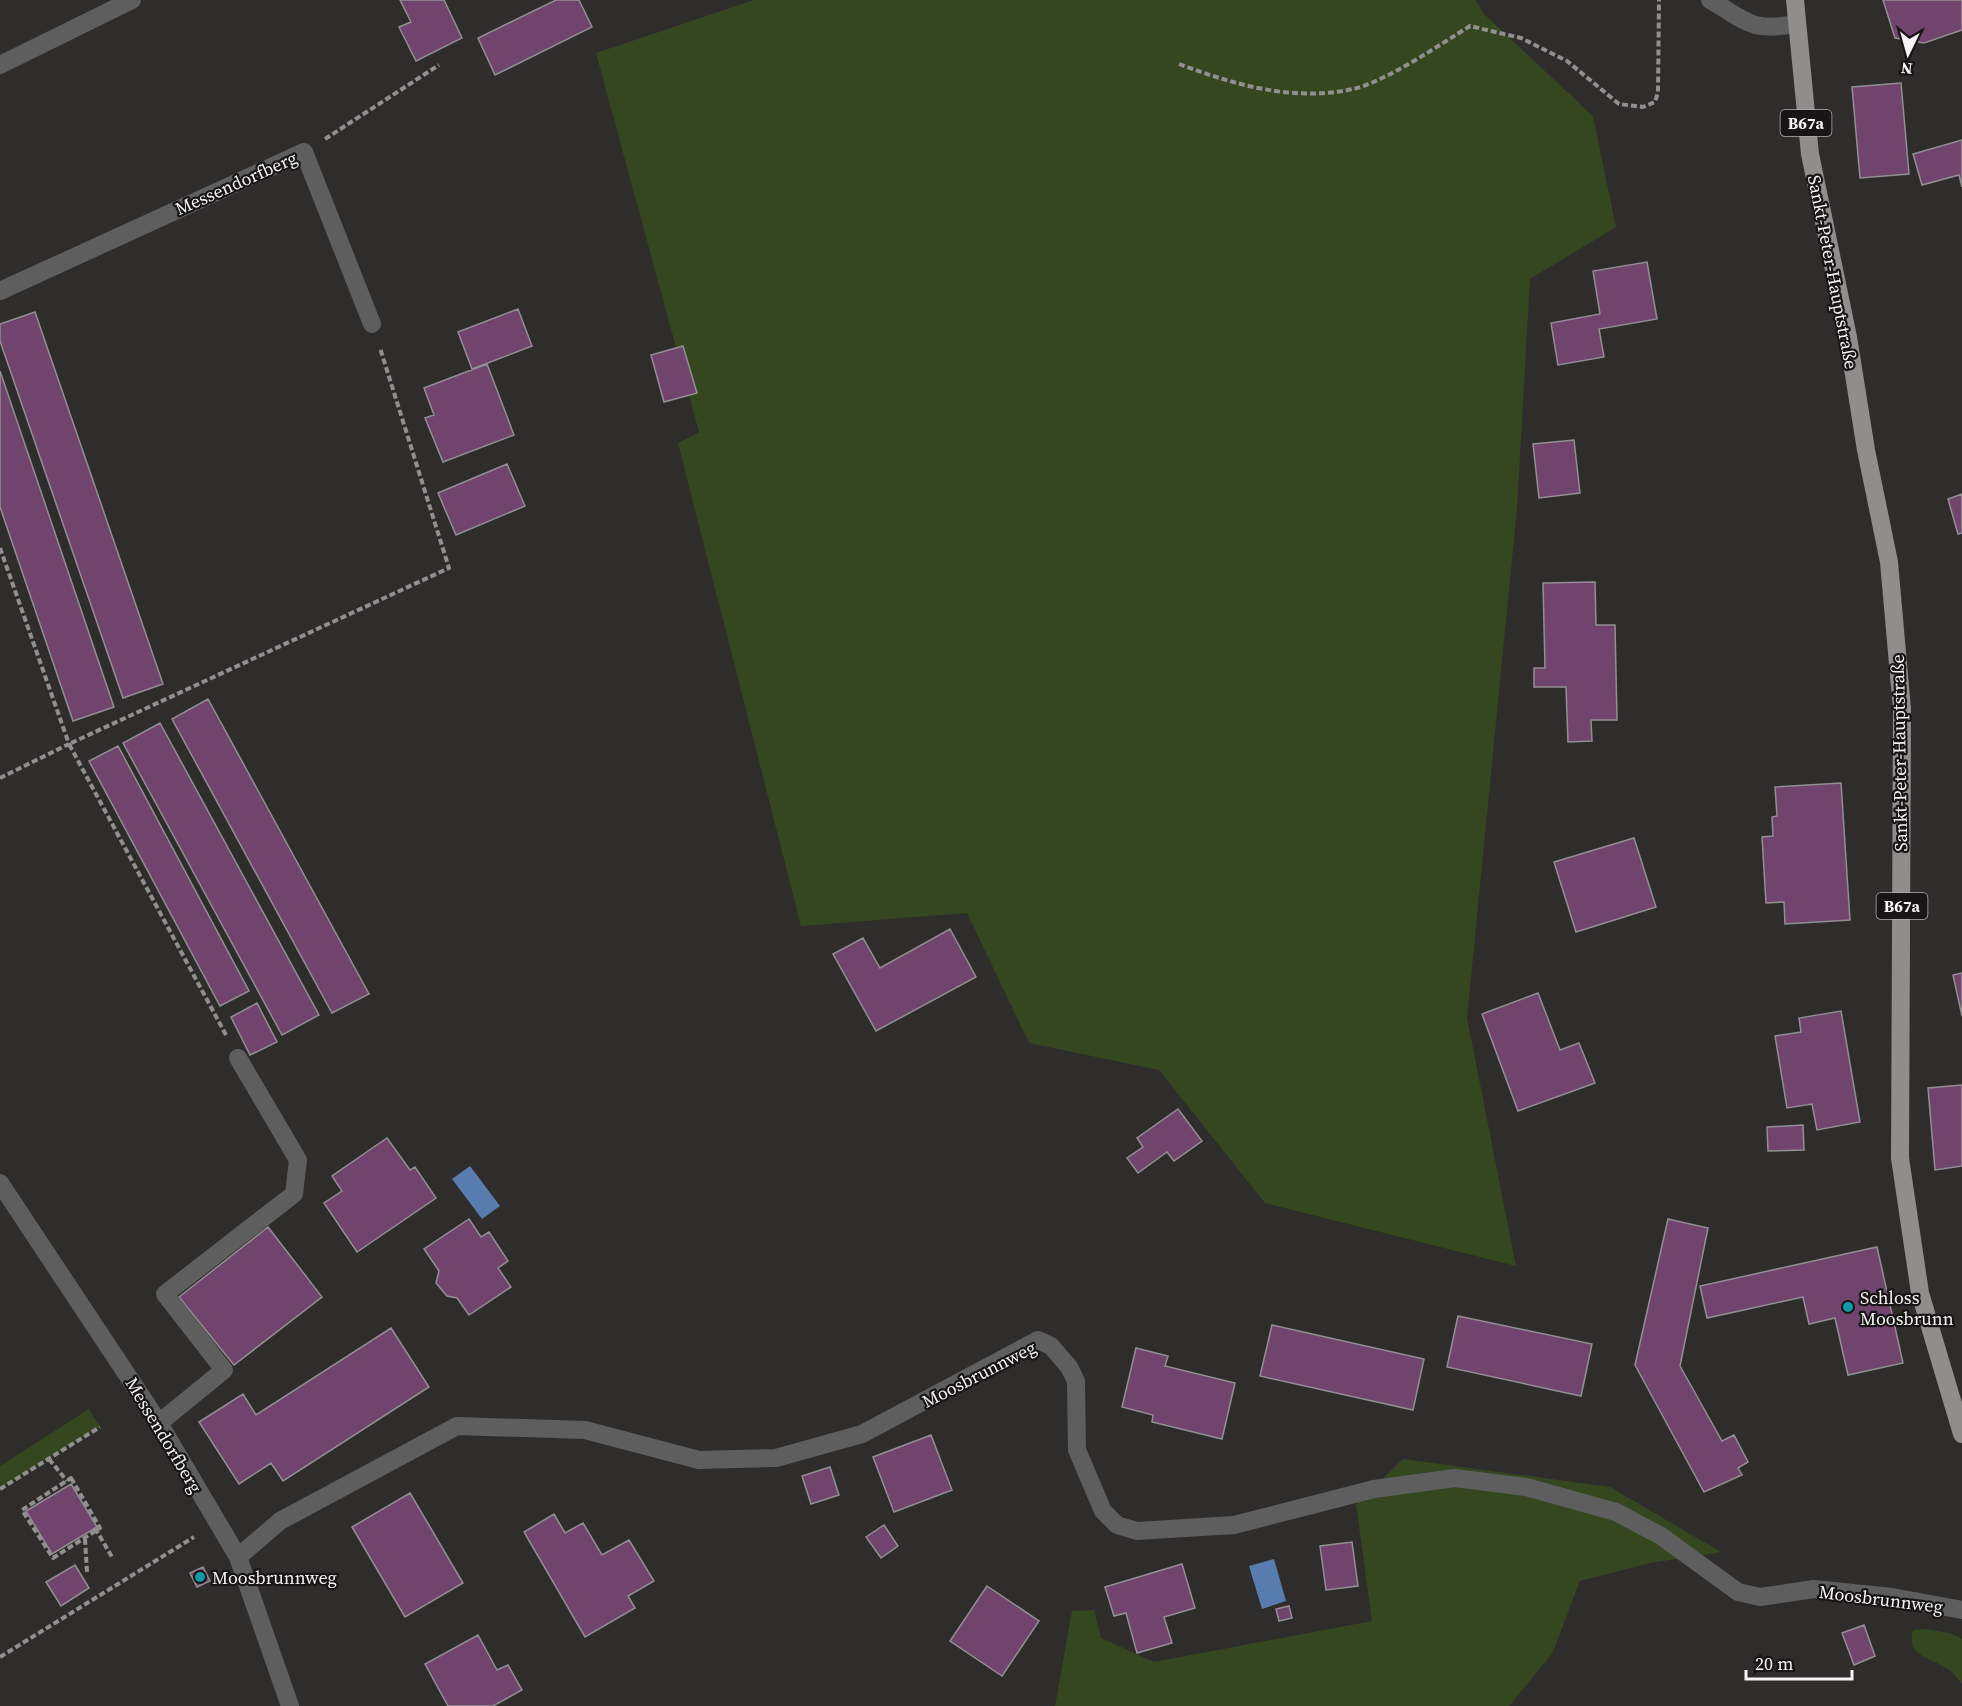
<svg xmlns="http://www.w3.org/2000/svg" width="1962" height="1706" viewBox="0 0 1962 1706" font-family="'Source Serif 4',serif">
	<rect width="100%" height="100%" fill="#2f2d2c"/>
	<path fill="#35471f" d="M754 0H1476L1483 13 1593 116 1616 227 1530 279 1517 508 1467 1018 1516 1266 1265 1203 1159 1070 1029 1043 967 913 801 926 678 443 699 432 596 53Z
		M89 1409 100 1427 0 1489V1466Z
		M1403 1459 1610 1487 1721 1552 1650 1563 1580 1581 1552 1654 1509 1706H1055L1072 1611 1094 1610 1101 1638 1154 1662 1372 1621 1356 1504Z
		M1926 1629 1949 1633 1962 1639V1684C1958 1679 1954 1673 1948 1669 1931 1657 1906 1658 1913 1630Z"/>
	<path fill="#587cad" d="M470 1166 500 1206 482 1219 452 1179Z
		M1274 1559 1286 1601 1262 1609 1249 1566Z"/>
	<path fill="#71446e" stroke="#918f91" stroke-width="1.5" d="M400 0H444L462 38 416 61 399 27 411 22Z
		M556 0H579L592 27 495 75 478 38Z
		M1883 0H1962V30L1924 43 1895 38Z
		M1901 83 1909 174 1860 178 1852 87Z
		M1962 140V187L1959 175 1922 185 1913 154Z
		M1647 262 1657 319 1599 329 1604 357 1558 365 1551 323 1600 314 1593 271Z
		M518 309 532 346 472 369 458 332Z
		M35 312 163 684 123 698 0 341V324Z
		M683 346 697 393 664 402 651 355Z
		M487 364 514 435 443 462 425 418 434 415 424 388Z
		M0 371 114 707 73 721 0 507Z
		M1574 440 1580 493 1539 498 1533 444Z
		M507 464 525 506 456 535 438 493Z
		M1962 494V533L1958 534 1948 499Z
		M1595 582 1596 625H1615L1617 720H1591L1592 741 1568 742 1566 687H1534V668H1545L1543 583Z
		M208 699 369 994 332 1013 172 719Z
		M160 723 319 1015 282 1035 123 743Z
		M118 746 249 991 220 1006 89 761Z
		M1841 783 1850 920 1785 924 1784 902 1766 903 1762 837 1773 836 1772 817 1777 816 1775 787Z
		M1634 838 1656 907 1576 932 1554 862Z
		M950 929 976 977 876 1031 833 954 863 938 880 968Z
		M1962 973V1016L1953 975Z
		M1538 993 1560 1050 1579 1043 1595 1083 1518 1111 1482 1014Z
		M257 1003 277 1042 250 1055 231 1017Z
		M1841 1011 1860 1122 1817 1130 1812 1104 1787 1108 1775 1036 1801 1032 1799 1018Z
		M1962 1085V1166L1935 1170 1928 1088Z
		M1178 1109 1202 1141 1174 1161 1167 1152 1138 1173 1127 1158 1143 1147 1137 1138Z
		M1803 1125 1804 1150 1768 1151 1767 1127Z
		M387 1138 410 1170 415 1167 436 1198 357 1252 324 1203 342 1191 332 1176Z
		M469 1219 481 1237 489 1232 508 1261 498 1268 511 1287 469 1315 457 1298 447 1296 436 1283 439 1271 424 1249Z
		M1668 1219 1708 1228 1680 1366 1722 1441 1734 1435 1748 1462 1738 1468 1742 1475 1704 1492 1635 1365Z
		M268 1227 322 1297 234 1365 179 1297Z
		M1877 1247 1903 1363 1848 1375 1835 1318 1809 1324 1803 1297 1707 1318 1700 1286Z
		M1458 1316 1592 1344 1581 1396 1447 1367Z
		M1272 1325 1424 1359 1413 1410 1260 1376Z
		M391 1328 429 1387 283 1481 271 1463 239 1484 199 1422 243 1394 256 1415Z
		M1136 1348 1168 1356 1165 1366 1235 1383 1222 1439 1152 1422 1153 1415 1122 1407Z
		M931 1435 952 1490 894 1512 873 1457Z
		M830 1467 839 1495 811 1504 802 1476Z
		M71 1484 97 1527 52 1554 26 1511Z
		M410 1493 463 1583 405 1617 352 1527Z
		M554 1514 565 1533 583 1523 602 1555 629 1540 654 1581 628 1596 635 1608 585 1637 524 1532Z
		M884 1525 898 1546 881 1558 866 1537Z
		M1352 1542 1358 1586 1326 1590 1320 1546Z
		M1182 1564 1195 1608 1164 1617 1172 1643 1137 1653 1126 1613 1114 1616 1105 1587Z
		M75 1565 89 1588 61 1606 46 1582Z
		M203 1567 210 1581 197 1587 190 1573Z
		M987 1586 1039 1621 1002 1676 950 1641Z
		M1289 1606 1292 1618 1279 1621 1276 1609Z
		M1864 1625 1875 1656 1854 1665 1842 1633Z
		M478 1635 497 1670 508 1665 522 1690 493 1706H448L425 1664Z"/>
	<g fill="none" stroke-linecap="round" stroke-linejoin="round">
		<path stroke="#918f8f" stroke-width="4" stroke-dasharray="6 3" stroke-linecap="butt" d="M1179 64C1235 85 1293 102 1353 89 1385 82 1441 44 1470 26L1521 38 1567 61 1619 104 1643 107 1655 102 1658 92 1659 0
			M325 139 439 65
			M0 548 69 744 0 778
			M226 1035 69 744 449 568 380 348
			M49 1459 67 1481
			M71 1478 100 1528 53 1558 22 1510Z
			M0 1489 100 1427
			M95 1528 112 1557
			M85 1539 87 1572
			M0 1657 194 1537"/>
		<path stroke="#5f5e5e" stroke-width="18" d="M159 1423 224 1370 165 1294 294 1194 298 1160 238 1058"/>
		<path stroke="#5f5e5e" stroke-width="18" d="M1710 0C1748 22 1751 32 1796 24
			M0 65 132 0
			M0 291 304 152 372 324
			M0 1183 159 1423 238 1557 290 1706
			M238 1557 280 1521 457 1426 585 1430 699 1460 776 1458 862 1434 1038 1340 1051 1346 1069 1367 1076 1381 1077 1450 1103 1511 1117 1525 1137 1531 1234 1525 1374 1489 1455 1478 1526 1487 1616 1512 1661 1536 1738 1592 1760 1597 1814 1589 1892 1597 1962 1610"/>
		<path stroke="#908d8d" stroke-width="18" d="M1795 0 1810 154 1848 337 1866 450 1889 562 1902 709 1900 1158 1920 1293 1962 1434"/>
	</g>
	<g fill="#0f9aa8" stroke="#171515" stroke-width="2">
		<circle cx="1848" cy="1307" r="6"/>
		<circle cx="200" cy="1577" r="6"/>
	</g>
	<g text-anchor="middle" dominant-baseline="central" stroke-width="4.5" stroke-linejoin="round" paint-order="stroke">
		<g fill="#171515" stroke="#b2b0b0" stroke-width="1.5">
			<rect x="1780.5" y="110" width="51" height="26" rx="4.5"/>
			<rect x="1876.5" y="893" width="51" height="26" rx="4.5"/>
		</g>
		<g font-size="16" font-weight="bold" fill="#f5f3f3">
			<text x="1806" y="123">B67a</text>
			<text x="1902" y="906">B67a</text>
		</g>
		<g font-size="18" fill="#f5f3f3" stroke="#171515">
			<text transform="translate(236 183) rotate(-24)">Messendorfberg</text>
			<text transform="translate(1833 272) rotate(79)">Sankt-Peter-Hauptstraße</text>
			<text transform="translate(1899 753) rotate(-91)">Sankt-Peter-Hauptstraße</text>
			<text transform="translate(979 1374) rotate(-27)">Moosbrunnweg</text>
			<text transform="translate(164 1435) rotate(59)">Messendorfberg</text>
			<text transform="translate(1881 1599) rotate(7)">Moosbrunnweg</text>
		</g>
		<g font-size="18" fill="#f5f3f3" stroke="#171515" text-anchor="start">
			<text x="1860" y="1297">Schloss<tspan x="1860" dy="21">Moosbrunn</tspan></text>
			<text x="212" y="1577">Moosbrunnweg</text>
		</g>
	</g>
	<g transform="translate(1908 54) rotate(185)" stroke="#171515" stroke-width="4.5" paint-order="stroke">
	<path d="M0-4.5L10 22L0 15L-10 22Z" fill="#f5f3f3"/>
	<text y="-9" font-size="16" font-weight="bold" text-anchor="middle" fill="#f5f3f3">N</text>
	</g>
	<path d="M1746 1670v9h106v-9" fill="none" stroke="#f5f3f3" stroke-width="3"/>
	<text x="1755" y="1670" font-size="18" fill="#f5f3f3" stroke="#171515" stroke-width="4.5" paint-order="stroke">20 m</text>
</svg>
